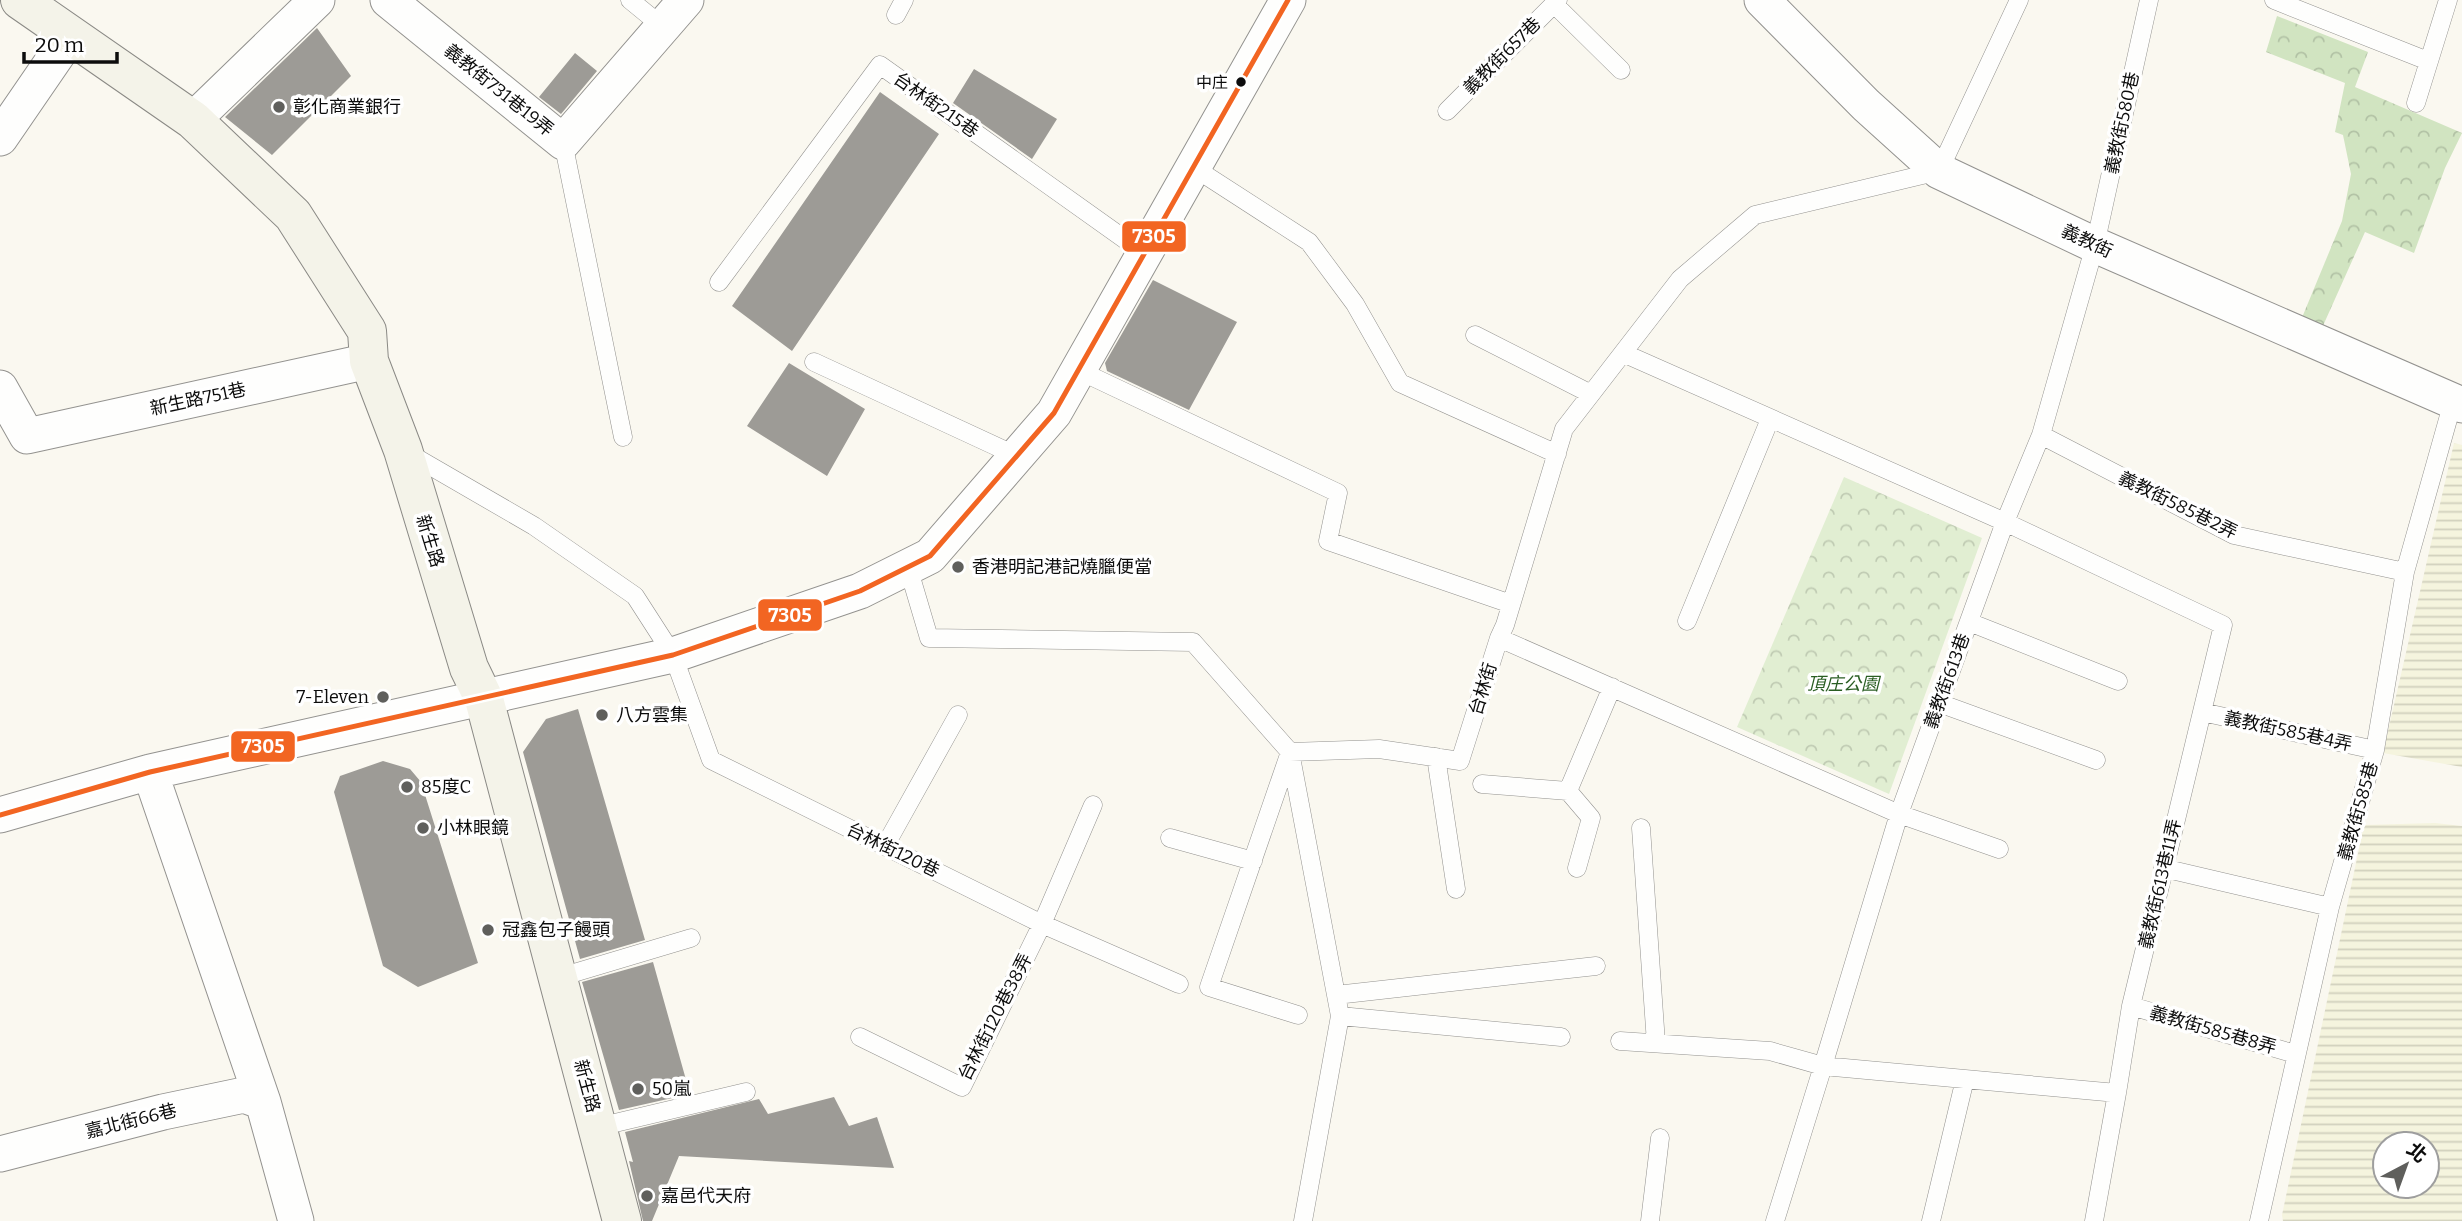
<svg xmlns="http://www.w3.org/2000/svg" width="2462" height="1221" viewBox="0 0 2462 1221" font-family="Bitter,'Noto Sans TC',serif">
	<defs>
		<pattern id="farmland-rules" width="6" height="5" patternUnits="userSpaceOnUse" patternTransform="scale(1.75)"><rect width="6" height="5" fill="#f5f4de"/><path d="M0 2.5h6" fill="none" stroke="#d1d0bd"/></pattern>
		<pattern id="forest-crowns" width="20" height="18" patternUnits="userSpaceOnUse" patternTransform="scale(1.75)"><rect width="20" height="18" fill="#d1e4c1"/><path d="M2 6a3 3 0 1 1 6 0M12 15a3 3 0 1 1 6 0" fill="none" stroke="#b2c2a5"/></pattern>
		<pattern id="park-crowns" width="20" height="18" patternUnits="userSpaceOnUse" patternTransform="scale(1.75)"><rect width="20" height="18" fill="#e1eed2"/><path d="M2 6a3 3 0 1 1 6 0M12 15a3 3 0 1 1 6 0" fill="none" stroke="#c0cbb3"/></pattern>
	</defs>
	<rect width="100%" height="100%" fill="#faf8f0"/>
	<path fill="url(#farmland-rules)" fill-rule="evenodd" d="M2454 443 2462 445V767L2383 753Z
		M2435 823 2462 826V1221H2283L2282 1215 2364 825ZM2427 1144V1186H2385V1144Z"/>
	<path fill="url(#forest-crowns)" d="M2277 16 2368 52 2355 87 2462 133 2445 168 2414 253 2365 232 2322 328 2301 320 2342 221 2351 174 2343 135 2335 132 2345 83 2266 52Z"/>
	<path fill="url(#park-crowns)" d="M1844 477 1982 538 1889 794 1737 727Z"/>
	<path fill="#9d9b96" d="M317 28 351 76 272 155 225 117Z
		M575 53 597 71 561 114 539 97Z
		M974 69 1057 119 1032 159 953 103Z
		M880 92 939 134 792 351 732 306Z
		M1153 280 1237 322 1189 410 1107 371 1105 363Z
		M789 363 865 409 827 476 747 426Z
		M578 709 645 940 580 959 523 752 546 719Z
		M383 761 410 769 421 782 478 963 418 987 383 966 334 792 340 776Z
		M653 962 690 1094 619 1110 582 982Z
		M834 1097 849 1126 877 1117 894 1168 679 1156 652 1221H643L629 1161 633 1162 625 1132 759 1099 768 1114Z"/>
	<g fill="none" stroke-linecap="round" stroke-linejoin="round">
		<defs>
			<path id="lane" d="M630 0 663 27
				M2274 0 2428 61
				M1554 4 1621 70
				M896 15 904 0
				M2416 103 2448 0
				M1447 111 1558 0
				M563 142 623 437
				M1193 167 1309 242 1355 304 1400 383 1557 454
				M719 282 880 65 1144 253
				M1475 335 1591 394
				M1623 353 2005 522 2223 625 2131 1006 2117 1093 1823 1066 1775 1221
				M814 362 1017 456
				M1078 370 1338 493 1328 541 1511 604
				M2041 435 2234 535 2405 572
				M408 453 534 526 635 596 673 655 711 760 1042 924 1179 984
				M908 567 929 638 1193 642 1290 752 1340 1016 1561 1037
				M1687 621 1770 419
				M1969 622 2118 681
				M1499 638 1899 814 1999 849
				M1939 703 2096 760
				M2202 712 2375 750
				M1436 757 1456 889
				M1482 784 1568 791
				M1641 828 1656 1043
				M1170 838 1253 861
				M885 846 958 715
				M1577 868 1591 818 1568 791 1612 687
				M2163 868 2330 907
				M557 978 691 938
				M1336 995 1596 966
				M2131 1006 2295 1054
				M1298 1015 1209 987 1290 752 1379 749 1460 761 1499 638 1505 625 1564 429 1680 279 1755 215 1939 171 2019 0
				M860 1037 962 1087 1042 924 1093 805
				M1620 1041 1770 1051 1823 1066 1899 814 2005 522 2041 435 2095 245 2149 0
				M598 1127 746 1092
				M1303 1221 1340 1016
				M1650 1221 1660 1138
				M1931 1221 1965 1079
				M2094 1221 2117 1093
				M2259 1221 2330 907 2375 750 2405 572 2454 398"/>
			<path id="street" d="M388 0 563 142 686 0
				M1762 0 1866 105 1939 171 2095 245 2462 405
				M193 120 317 0
				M0 138 70 36
				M0 388 27 436 369 361
				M150 772 263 1102 296 1221
				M0 815 150 772 673 655 860 591 930 556 1054 413 1288 0
				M0 1154 163 1112 244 1095 263 1102"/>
			<path id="secondary" d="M20 0 193 120 293 215 367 331 369 361 403 450 469 668 484 699 622 1221"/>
		</defs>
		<use href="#lane" stroke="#93928f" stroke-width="19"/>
		<use href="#street" stroke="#93928f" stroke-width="37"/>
		<use href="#secondary" stroke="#8a8985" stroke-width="40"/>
		<use href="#lane" stroke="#fefefd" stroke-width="18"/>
		<use href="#street" stroke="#fefefd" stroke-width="35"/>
		<use href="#secondary" stroke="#f4f3e9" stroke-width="38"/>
		<defs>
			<path id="bus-1" d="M0 815 150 772 673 655 860 591 930 556 1054 413 1288 0"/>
		</defs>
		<use href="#bus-1" stroke="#fff" stroke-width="10"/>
		<use href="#bus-1" stroke="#f26522" stroke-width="5"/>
	</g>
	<circle fill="#0c0c0c" stroke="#fff" stroke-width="2.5" cx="1241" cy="82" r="6"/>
	<g fill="#5f5f5c" stroke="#fff" stroke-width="2.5">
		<circle cx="279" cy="107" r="7"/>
		<circle cx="958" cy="567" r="7"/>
		<circle cx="383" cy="697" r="7"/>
		<circle cx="602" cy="715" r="7"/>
		<circle cx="407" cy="787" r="7"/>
		<circle cx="423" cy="828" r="7"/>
		<circle cx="488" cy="930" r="7"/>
		<circle cx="638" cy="1089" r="7"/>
		<circle cx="647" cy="1196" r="7"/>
	</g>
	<g text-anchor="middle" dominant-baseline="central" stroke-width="7" stroke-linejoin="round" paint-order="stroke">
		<g font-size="16" fill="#0c0c0c" stroke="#fff" text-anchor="end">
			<text x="1228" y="82">中庄</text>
		</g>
		<g font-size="18" fill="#0c0c0c" stroke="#fff">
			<text transform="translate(1502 56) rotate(-45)">義教街657巷</text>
			<text transform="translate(499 90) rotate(39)">義教街731巷19弄</text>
			<text transform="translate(936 105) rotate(35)">台林街215巷</text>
			<text transform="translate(2122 123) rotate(-78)">義教街580巷</text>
			<text transform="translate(2087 241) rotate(25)">義教街</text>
			<text transform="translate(198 399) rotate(-12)">新生路751巷</text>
			<text transform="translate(2178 505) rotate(26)">義教街585巷2弄</text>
			<text transform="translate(430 541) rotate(73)">新生路</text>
			<text transform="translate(1947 681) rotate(-70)">義教街613巷</text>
			<text transform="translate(1483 689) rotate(-73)">台林街</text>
			<text transform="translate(2288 731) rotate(12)">義教街585巷4弄</text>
			<text transform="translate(2358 811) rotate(-74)">義教街585巷</text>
			<text transform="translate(893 850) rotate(26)">台林街120巷</text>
			<text transform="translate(2160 884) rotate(-77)">義教街613巷11弄</text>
			<text transform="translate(995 1017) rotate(-63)">台林街120巷38弄</text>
			<text transform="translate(2213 1030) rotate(16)">義教街585巷8弄</text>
			<text transform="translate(587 1086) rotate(75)">新生路</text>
			<text transform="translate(131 1121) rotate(-14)">嘉北街66巷</text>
		</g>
		<g font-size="18" fill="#0c0c0c" stroke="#fff" text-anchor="start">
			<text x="293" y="107">彰化商業銀行</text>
			<text x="972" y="567">香港明記港記燒臘便當</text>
			<text x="369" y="697" text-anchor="end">7-Eleven</text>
			<text x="616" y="715">八方雲集</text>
			<text x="421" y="787">85度C</text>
			<text x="437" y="828">小林眼鏡</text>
			<text x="502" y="930">冠鑫包子饅頭</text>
			<text x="652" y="1089">50嵐</text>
			<text x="661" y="1196">嘉邑代天府</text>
		</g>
		<g font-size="18" font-style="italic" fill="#2a5e23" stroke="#fff">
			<text x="1843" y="684">頂庄公園</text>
		</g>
	</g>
	<g stroke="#fff" stroke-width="2.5">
		<rect x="1121" y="220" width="66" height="33" rx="7" fill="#f26522"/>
		<rect x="757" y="598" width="66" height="34" rx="7" fill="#f26522"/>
		<rect x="230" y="730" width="66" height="33" rx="7" fill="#f26522"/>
	</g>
	<g font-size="19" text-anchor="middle" font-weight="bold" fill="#fff">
		<text x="1154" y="243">7305</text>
		<text x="790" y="622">7305</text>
		<text x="263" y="753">7305</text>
	</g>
	<g transform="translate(2406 1165) rotate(41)"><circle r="33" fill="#ffffff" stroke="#9e9e9e" stroke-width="2"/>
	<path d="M0-5L12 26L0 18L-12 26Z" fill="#5f5f5c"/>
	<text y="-10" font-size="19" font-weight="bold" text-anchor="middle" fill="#0c0c0c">北</text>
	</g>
	<path d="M24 52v10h93v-10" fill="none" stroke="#0c0c0c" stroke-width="3.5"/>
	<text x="35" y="52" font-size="21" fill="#0c0c0c" stroke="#ffffff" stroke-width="5" paint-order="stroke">20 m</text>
</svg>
